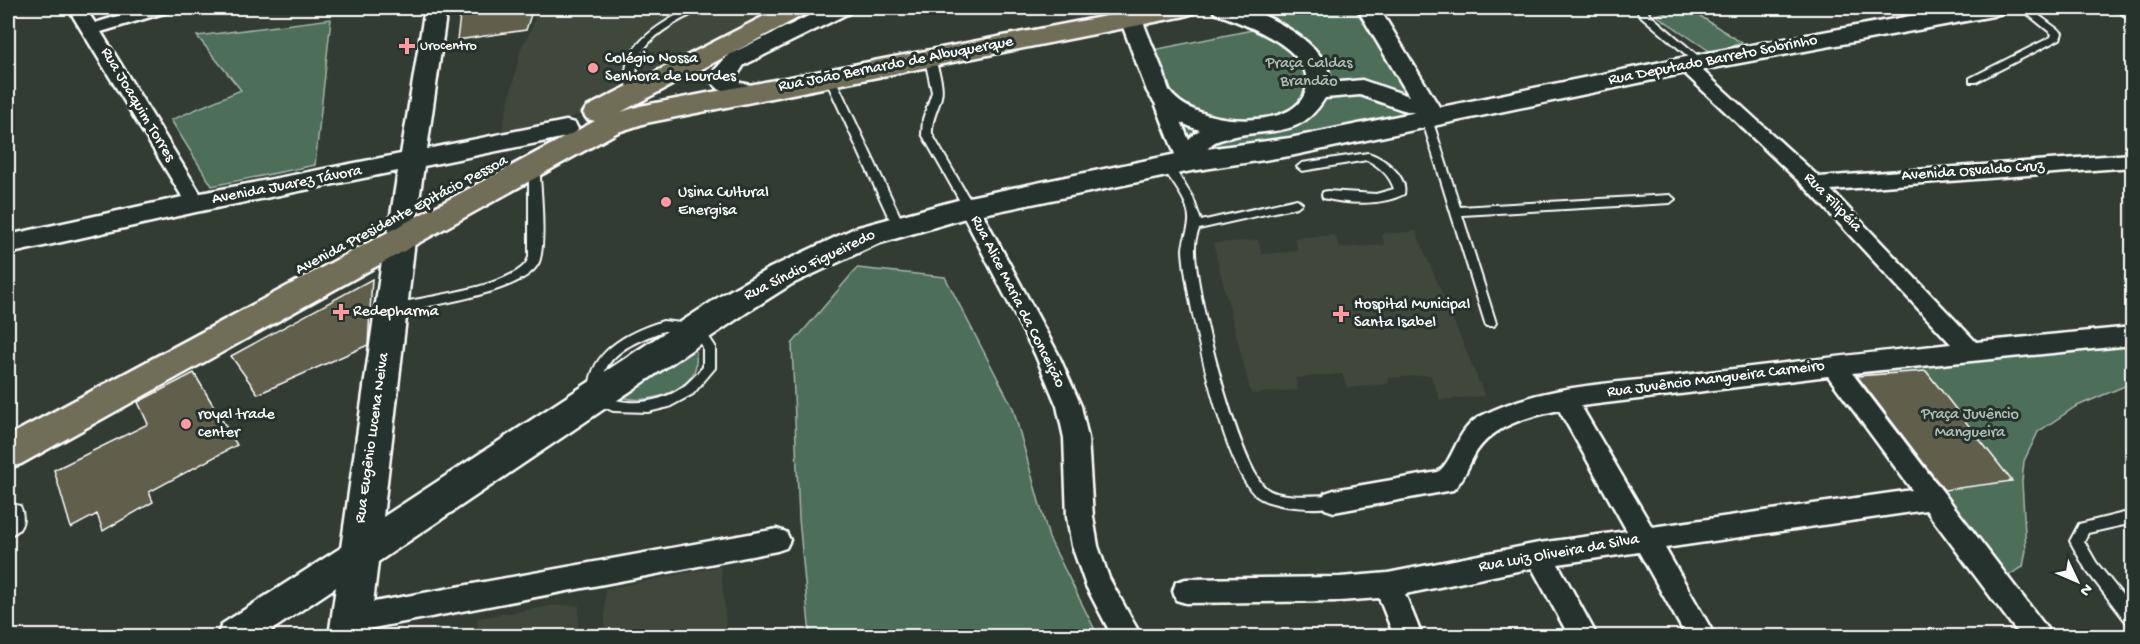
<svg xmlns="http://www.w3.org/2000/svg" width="2140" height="644" viewBox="0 0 2140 644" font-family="'Gochi Hand',sans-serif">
	<rect width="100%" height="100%" fill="#323c33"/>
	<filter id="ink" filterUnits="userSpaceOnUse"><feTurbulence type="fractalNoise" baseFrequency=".0167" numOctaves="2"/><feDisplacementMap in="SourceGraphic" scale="12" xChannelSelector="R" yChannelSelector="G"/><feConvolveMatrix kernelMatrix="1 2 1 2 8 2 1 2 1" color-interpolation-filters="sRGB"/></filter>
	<g filter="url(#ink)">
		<path fill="#40463a" d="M538 8H785L565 121 517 132 501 133 521 48 531 30Z
			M1416 231 1485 396 1440 400 1430 375 1388 378 1389 384 1347 388 1342 374 1295 378 1298 390 1251 394 1213 243 1258 240 1262 254 1298 251 1294 238 1335 235 1340 248 1385 245 1381 234Z
			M721 566 727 636H605V589Z
			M579 605 578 636H476L478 618 550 606Z"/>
		<path fill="#4d6e59" stroke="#a6b6ac" stroke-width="1.5" d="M1232 8H1361L1434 118 1191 161 1153 50 1257 29Z
			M1682 8H1688L1742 43 1711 52 1656 15Z
			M331 19 315 165 212 186 171 120 241 90 197 36Z
			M857 268 945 277 1013 408 1049 538 1098 636H810L799 519 792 344Z
			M694 344C696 353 698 363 694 372 683 394 639 407 619 395Z
			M2132 344V383L2075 407 2038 432 2024 461 2022 482 2026 550 2023 567 2004 578 1849 371Z"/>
		<path fill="#615e4b" stroke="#fff" stroke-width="1.5" d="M461 8H533L526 30 457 40Z
			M372 279 368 345 258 394 231 356Z
			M1926 371 2012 481 1944 490 1857 376Z
			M194 373 237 445 149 492 153 502 103 531 97 514 71 528 54 470 148 424 138 402Z"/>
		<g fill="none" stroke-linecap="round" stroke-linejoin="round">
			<defs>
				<path id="service" d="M691 8H702C695 14 685 17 677 22 648 39 628 57 640 93L635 96 631 95C610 52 658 24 691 8Z
					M1641 8H1651L1648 13 1703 60V64H1697L1642 17 1637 11Z
					M2020 8H2029L2060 31 2062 33 2060 39 1976 82H1970V78L2051 37 2052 34Z
					M930 56 935 59C938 71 944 84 941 97 938 110 931 120 932 134L974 207 969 211 965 210 922 134 923 119 932 92 925 59Z
					M830 75 835 78 900 216 898 219H890L888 216 825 78Z
					M1427 116 1432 119 1460 207 1670 195 1675 199 1670 203 1462 215 1496 323 1494 326H1486L1422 119Z
					M1368 153C1383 157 1408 176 1404 194 1382 206 1347 204 1323 198L1322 195 1323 192 1327 191 1376 194 1394 189C1390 176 1379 166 1367 160L1302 171 1297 167 1302 163Z
					M534 162 539 166C541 188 546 244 539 262 527 293 422 307 391 313L387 312 385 309 387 306C415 297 521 288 529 257V166Z
					M1167 162 1171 163 1193 198 1201 221 1297 199 1302 203 1297 207 1199 229C1197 234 1195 240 1195 246 1193 285 1238 467 1267 489 1281 499 1317 495 1334 495L1339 497 1341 501 1339 505C1321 511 1274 508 1258 497 1224 474 1185 293 1183 250 1183 239 1190 229 1189 218 1188 199 1171 182 1162 166Z
					M663 321 701 325 715 346V368L693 394 669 407 648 412 613 411 590 401C587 395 589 389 590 382 596 347 632 331 663 321ZM664 331 693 332 703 347V367C697 373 690 382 683 387 659 404 627 407 601 395 602 387 602 378 605 371 614 349 644 338 664 331Z
					M8 503 20 506C25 516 24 530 12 534L8 532 10 518 8 515Z
					M2124 513 2132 515V527L2124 525 2088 533 2084 541 2096 562 2132 607V625L2127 623 2086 570 2070 541 2079 524Z"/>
				<path id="minor" d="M68 8H85L95 23 144 8H170L167 12 101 32 206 203 203 208 196 210 189 208Z
					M2117 8H2132V18L2126 17Z
					M1686 59 1692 61 1819 177 2132 154V167L1831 190 1976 342 2132 327V345L1852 373 2046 627 2050 636H2020L1926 510 1665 548 1715 636H1686L1639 552 1558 564 1597 636H1569L1532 568 1405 594 1422 636H1394L1379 598 1340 601 1186 603 1176 600 1173 591 1176 582 1186 579 1340 577 1388 573 1539 543 1627 531 1559 410C1527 417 1493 425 1475 454 1468 466 1464 480 1453 490L1334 512 1325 509 1321 501 1325 493 1334 490 1438 472C1456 458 1455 430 1481 416 1540 385 1611 384 1676 376 1768 365 1859 354 1951 344L1807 189 1680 69 1677 65 1680 61ZM1828 376 1912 490 1652 527 1581 406Z
					M1161 89 1168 91 1170 95 1198 162 1195 167 1188 169 1181 167 1178 162 1152 95 1154 91Z
					M969 200 976 202 979 207 1058 354 1081 406 1088 438 1093 517 1098 546 1109 578 1141 636H1112L1086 586 1072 546 1067 517 1064 438 1057 406 1035 354 959 207 962 202Z
					M777 529 786 532 790 540 786 548 777 551 352 632 342 628 338 619 342 610 352 606Z"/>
				<path id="tertiary" d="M425 8H447L427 149 566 121 575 123 578 129 575 135 566 137 424 166 413 240 409 247 400 249 391 247 387 240 398 171 196 212 8 254V235L196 194 401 154Z
					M825 8H852L849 13 744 65 735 79 741 83 761 87 765 92 761 97C744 102 722 96 711 81L714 71 728 55Z
					M1212 8C1221 7 1235 6 1244 8 1274 17 1332 48 1330 83L1362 80 1409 96 1357 8H1379L1446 118 1443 123 1434 126 1425 123 1419 114 1400 109 1360 95 1325 98C1299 140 1272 127 1231 137 1224 139 1215 140 1210 146 1205 151 1204 160 1200 167L1191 169 1182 167 1178 161C1182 148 1188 137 1200 130 1179 124 1157 110 1147 91L1120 19 1123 14 1131 12 1139 14 1142 19C1149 38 1157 56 1164 74 1166 80 1167 87 1170 92 1192 122 1261 127 1290 110 1300 104 1306 95 1307 85 1310 47 1244 24 1215 13Z
					M357 540 369 545 374 555 369 565 263 636H217L222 624 345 545Z"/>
				<path id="secondary" d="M1954 8H2006L2002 13 1993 16 1686 73 1290 156 1191 171 969 217 877 244 792 284 746 313 378 562 369 636H329L340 559 338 555 341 548 385 240 389 232 400 229 411 232 415 240 383 517 722 295 770 268 855 228 969 197 1191 151 1290 138 1686 57Z"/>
				<path id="primary" d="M780 8H811L807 13 621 112 640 106 1148 8H1198L1194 13 1185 16 646 123 618 132 21 464 8 468V436L595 121 587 119 583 113 587 107Z"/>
			</defs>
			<use href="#service" stroke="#fff" stroke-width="4"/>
			<use href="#minor" stroke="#fff" stroke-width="5"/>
			<use href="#tertiary" stroke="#fff" stroke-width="5"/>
			<use href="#secondary" stroke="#fff" stroke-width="5"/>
			<use href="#primary" stroke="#fff" stroke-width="5"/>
			<use href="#service" fill="#26332d" fill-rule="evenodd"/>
			<use href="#minor" fill="#26332d" fill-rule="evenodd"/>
			<use href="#tertiary" fill="#26332d" fill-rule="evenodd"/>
			<use href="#secondary" fill="#26332d" fill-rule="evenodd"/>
			<use href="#primary" fill="#716e59" fill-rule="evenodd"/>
		</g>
	</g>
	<g fill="#ff9aa2" stroke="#26332d" stroke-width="2">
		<path d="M404 37h6v6h6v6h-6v6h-6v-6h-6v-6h6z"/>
		<circle cx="593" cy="68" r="6"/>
		<circle cx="666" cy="202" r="6"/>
		<path d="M338 303h6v6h6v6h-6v6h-6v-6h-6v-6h6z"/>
		<path d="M1338 305h6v6h6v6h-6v6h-6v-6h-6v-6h6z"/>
		<circle cx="186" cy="424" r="6"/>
	</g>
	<g text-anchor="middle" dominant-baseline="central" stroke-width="6" stroke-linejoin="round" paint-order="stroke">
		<g font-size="14" fill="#fff" stroke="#26332d" text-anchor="start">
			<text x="420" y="46">Urocentro</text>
		</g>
		<g font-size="16" fill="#fff" stroke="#26332d" text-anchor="start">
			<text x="605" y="59">Colégio Nossa<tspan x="605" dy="18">Senhora de Lourdes</tspan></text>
			<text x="678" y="193">Usina Cultural<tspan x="678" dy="18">Energisa</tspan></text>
			<text x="1354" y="305">Hospital Municipal<tspan x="1354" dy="18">Santa Isabel</tspan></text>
			<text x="353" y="312">Redepharma</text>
			<text x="198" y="415">royal trade<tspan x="198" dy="18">center</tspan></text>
		</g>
		<g font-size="16" fill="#fff" stroke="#26332d">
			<text transform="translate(1713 61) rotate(-11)">Rua Deputado Barreto Sobrinho</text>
			<text transform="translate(896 65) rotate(-11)">Rua João Bernardo de Albuquerque</text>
			<text transform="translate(137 105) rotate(59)">Rua Joaquim Torres</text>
			<text transform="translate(1973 172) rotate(-4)">Avenida Osvaldo Cruz</text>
			<text transform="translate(287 186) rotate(-11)">Avenida Juarez Távora</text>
			<text transform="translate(1832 203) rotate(46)">Rua Filipéia</text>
			<text transform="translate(402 216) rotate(-28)">Avenida Presidente Epitácio Pessoa</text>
			<text transform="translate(810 266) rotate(-26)">Rua Síndio Figueiredo</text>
			<text transform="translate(1017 302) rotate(63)">Rua Alice Maria da Conceição</text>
			<text transform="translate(1716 380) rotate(-7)">Rua Juvêncio Mangueira Carneiro</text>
			<text transform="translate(373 438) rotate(-82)">Rua Eugênio Lucena Neiva</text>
			<text transform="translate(1559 554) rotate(-10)">Rua Luiz Oliveira da Silva</text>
		</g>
		<g font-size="16" fill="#afbeb4" stroke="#26332d">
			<text x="1309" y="64">Praça Caldas<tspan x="1309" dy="18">Brandão</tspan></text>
			<text x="1970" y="415">Praça Juvêncio<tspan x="1970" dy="18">Mangueira</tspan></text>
		</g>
	</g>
	<rect width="2140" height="644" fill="none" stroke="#26332d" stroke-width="30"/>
	<rect x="15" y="15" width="2110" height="614" fill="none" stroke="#fff" stroke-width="2" filter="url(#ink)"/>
	<g transform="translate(2077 581) rotate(134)" stroke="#26332d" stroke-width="4.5" paint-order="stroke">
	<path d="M0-4.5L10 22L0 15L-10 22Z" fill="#ffffff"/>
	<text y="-9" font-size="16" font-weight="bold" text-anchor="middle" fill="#ffffff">N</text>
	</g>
</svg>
